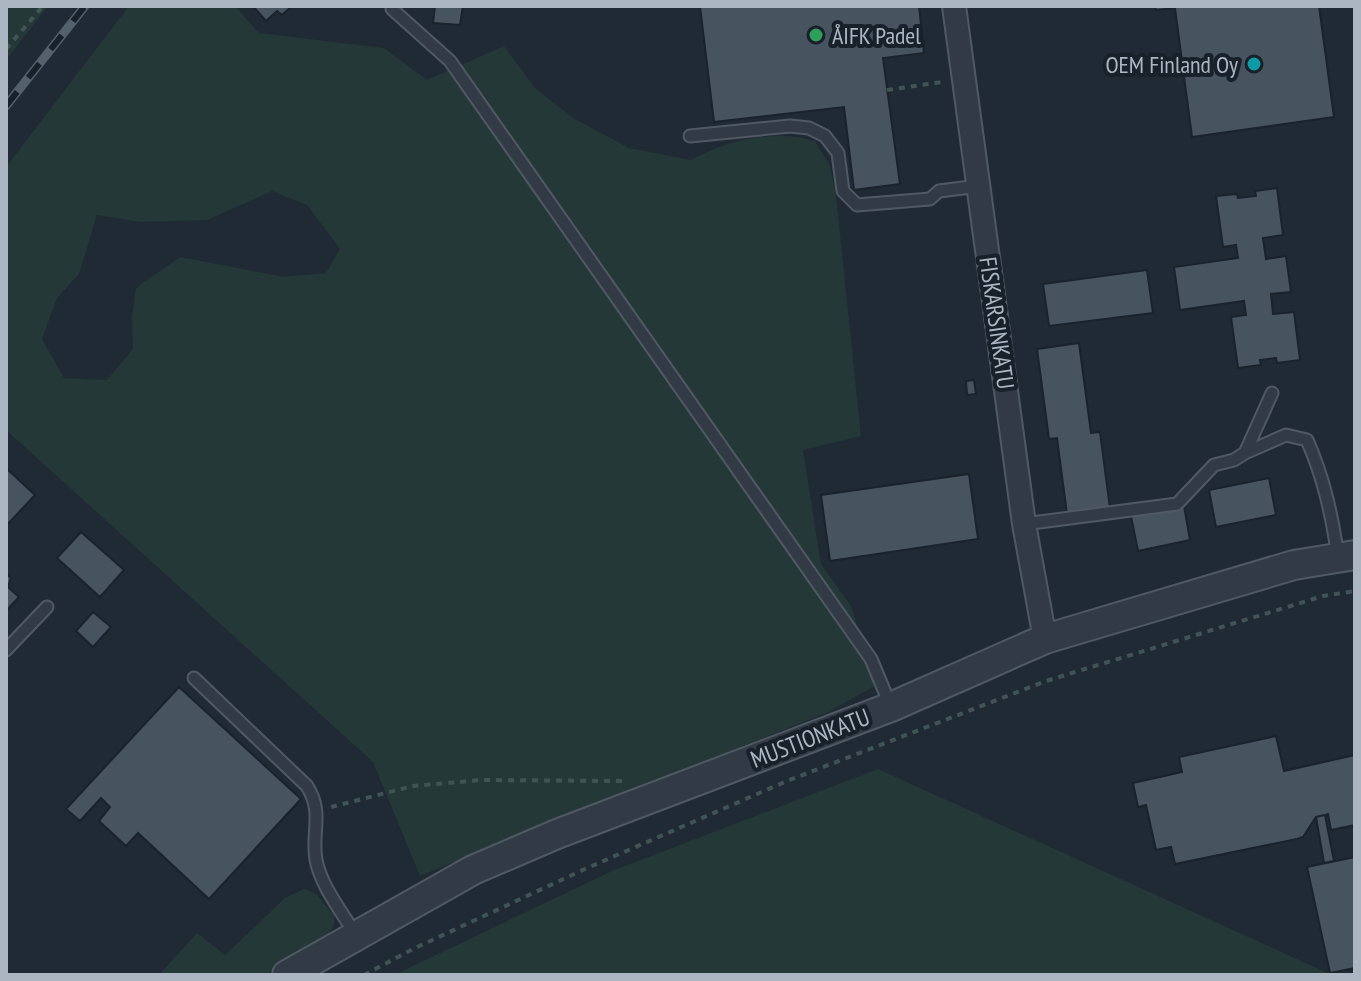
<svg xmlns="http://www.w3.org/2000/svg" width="1361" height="981" viewBox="0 0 1361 981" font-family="'PT Sans Narrow',sans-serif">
	<rect width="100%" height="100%" fill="#1f2a34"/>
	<path fill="#243837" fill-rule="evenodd" d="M6 6H48L6 60Z
		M129 6H235L259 33 384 48 427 80 504 46 535 88 573 118 629 148 691 160C727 140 774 129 815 141L830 166 836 196 861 436 803 450 821 564 851 606 875 686 828 712 420 876 373 762 6 430V167ZM272 191 307 205 340 249 326 273 284 277 180 257 136 288 132 317 133 349 107 380 64 378 42 339 57 298 79 274 97 215 141 222 207 220Z
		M878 769 1332 975H394L612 871Z
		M304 889 315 893 334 915V926L326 936 265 975H159L197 933 225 955 285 898Z"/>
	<path fill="#475460" stroke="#1a222b" stroke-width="2" d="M253 6H292L282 15 277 11 266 21Z
		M435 6H463L460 25 433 23Z
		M700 6H919L924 53 883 58 900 184 854 190 844 107 714 122Z
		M1155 6H1319L1334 117 1192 137 1175 8 1156 10Z
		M1277 188 1283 235 1263 238 1266 259 1286 256 1291 292 1271 294 1273 314 1294 312 1300 360 1277 363 1276 358 1260 360 1261 365 1238 368 1231 317 1246 315 1244 301 1180 310 1174 267 1238 258 1236 245 1223 247 1216 196 1237 194 1238 198 1256 196 1255 191Z
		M1147 270 1153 313 1049 326 1043 284Z
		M1079 343 1091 433 1100 432 1110 508 1067 514 1057 438 1049 439 1037 349Z
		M974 380 976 394 967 395 966 381Z
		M6 468 35 495 6 526Z
		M969 474 978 539 830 561 821 495Z
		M1269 478 1276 515 1216 527 1209 490Z
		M1184 506 1190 540 1138 551 1131 516Z
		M81 532 124 570 100 597 57 558Z
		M6 573 11 578 8 587 19 597 6 611Z
		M93 612 111 627 93 647 76 631Z
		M179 687 301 799 209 899 138 833 126 846 99 821 110 807 101 798 80 821 66 809Z
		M1276 736 1284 771 1355 755V825L1331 830 1328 814 1325 815 1316 817 1303 837 1297 839 1175 864 1171 847 1156 850 1146 805 1138 807 1133 783 1182 772 1179 757Z
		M1325 815 1334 861 1324 863 1316 817Z
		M1355 857V968L1330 973 1307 867Z"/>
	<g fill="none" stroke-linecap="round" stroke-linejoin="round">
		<defs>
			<path id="service" d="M392 9 450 61 871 659 891 707
				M690 136 790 126 809 128 825 136 838 153 843 191 857 205 930 199 939 191 979 186
				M1245 453 1286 435 1307 440C1324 478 1332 516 1338 557
				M1024 524 1177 504 1214 465 1234 460 1245 453 1272 393
				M6 650 47 607
				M194 678 307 786C324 813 311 832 316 860 321 886 342 912 355 934"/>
			<path id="minor" d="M954 6 1024 524 1045 639"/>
			<path id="tertiary" d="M287 975 473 870 557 834 891 707 1045 639 1294 565 1355 555"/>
		</defs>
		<use href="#service" stroke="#505963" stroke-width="15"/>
		<use href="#minor" stroke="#505963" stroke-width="26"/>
		<use href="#tertiary" stroke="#505963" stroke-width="32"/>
		<path stroke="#405455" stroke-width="4" stroke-dasharray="6 6" stroke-linecap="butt" d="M6 49 43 6
			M887 90 942 82
			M331 807 413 786 482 780 623 781
			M364 975 415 948 585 869 787 781 1046 681 1323 596 1355 591"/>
		<use href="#service" stroke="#323b45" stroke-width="11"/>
		<use href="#minor" stroke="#323b45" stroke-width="22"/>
		<use href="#tertiary" stroke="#323b45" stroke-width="28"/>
		<defs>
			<path id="rail" d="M6 106 85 6"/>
		</defs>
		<use href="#rail" stroke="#54606c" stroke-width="9"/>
		<use href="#rail" stroke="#182029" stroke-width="6" stroke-dasharray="18" stroke-linecap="butt"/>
	</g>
	<circle fill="#2e9e5b" stroke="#182029" stroke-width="3" cx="816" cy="35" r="8"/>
	<circle fill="#0f9aa8" stroke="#182029" stroke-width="3" cx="1254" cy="64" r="8"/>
	<g text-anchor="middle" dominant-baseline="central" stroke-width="8" stroke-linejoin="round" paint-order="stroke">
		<g font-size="24" fill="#acb6c2" stroke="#182029" text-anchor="start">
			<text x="832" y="35">ÅIFK Padel</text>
			<text x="1238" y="64" text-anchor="end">OEM Finland Oy</text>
		</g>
		<g font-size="24" fill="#acb6c2" stroke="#182029">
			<text transform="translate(997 323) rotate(82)">FISKARSINKATU</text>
			<text transform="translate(810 738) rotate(-21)">MUSTIONKATU</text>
		</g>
	</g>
	<rect width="1361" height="981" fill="none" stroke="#acb6c2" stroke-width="16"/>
</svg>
